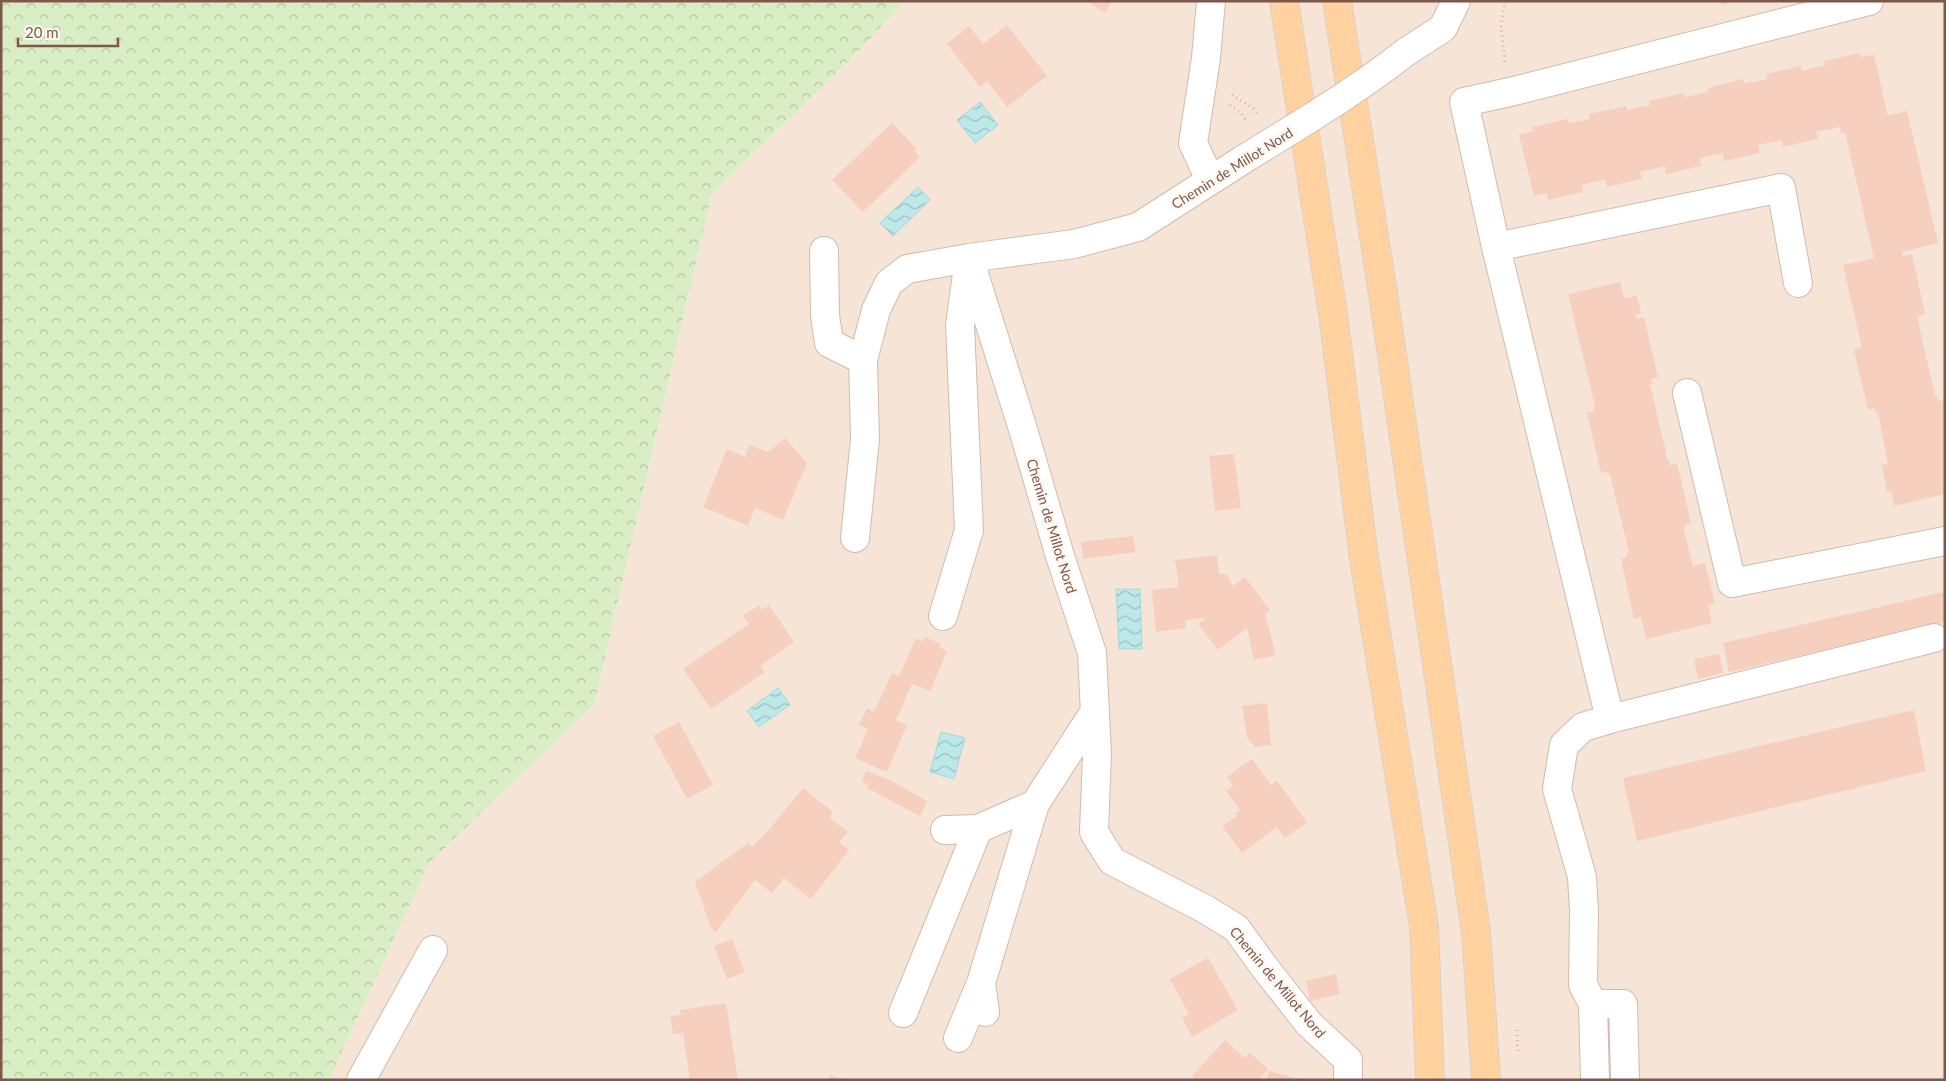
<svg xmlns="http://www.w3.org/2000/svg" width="1946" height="1081" viewBox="0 0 1946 1081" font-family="Lato,sans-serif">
	<defs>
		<pattern id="forest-crowns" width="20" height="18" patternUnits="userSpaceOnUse" patternTransform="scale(1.25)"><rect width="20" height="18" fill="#daeec6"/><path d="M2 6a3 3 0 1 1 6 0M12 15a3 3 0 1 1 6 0" fill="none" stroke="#b6c4a3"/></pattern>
		<pattern id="water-waves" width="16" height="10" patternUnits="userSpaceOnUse" patternTransform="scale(1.25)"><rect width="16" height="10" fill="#bce8ea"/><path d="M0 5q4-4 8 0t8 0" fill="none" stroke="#9ebfc0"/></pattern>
	</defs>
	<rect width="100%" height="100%" fill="#fef4ea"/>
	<path fill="#f6e5d7" d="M904 1H1945V1080H329L429 863 594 705 712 193 858 52Z"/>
	<path fill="url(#forest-crowns)" d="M1 1H904L858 52 712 193 594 705 429 863 329 1080H1Z"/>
	<path fill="url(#water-waves)" stroke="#a1dadd" d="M980 102 998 125 975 143 957 120Z
		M918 187 930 200 893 236 880 223Z
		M1116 589H1140L1142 649H1119Z
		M778 688 790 705 759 727 747 711Z
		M941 732 965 738 954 779 930 772Z"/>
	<path fill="#f6cfbf" d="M1086 1H1112L1105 13Z
		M1720 1H1733V2L1721 5Z
		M1007 25 1047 76 1007 107 987 81 980 87 947 44 969 26 983 44Z
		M1860 53 1861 57 1874 55 1888 116 1907 111 1938 243 1902 252 1903 256 1912 254 1925 314 1917 316 1935 396 1937 395 1938 401 1945 400V494L1894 506 1891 491 1887 492 1882 465 1888 464 1878 412 1876 413 1875 408 1868 410 1854 350 1861 348V343L1843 265 1874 258 1845 132 1841 134 1840 127 1816 132 1818 139 1783 147 1782 140 1758 145 1760 153 1724 161 1723 153 1700 158 1701 166 1666 174 1665 166 1640 172 1642 179 1607 187 1605 179 1582 185 1583 192 1548 200 1547 193 1534 196 1519 135 1533 131 1532 127 1567 119 1569 123 1590 119 1589 114 1626 106 1627 110 1650 105 1649 101 1684 93 1685 97 1708 92 1707 88 1743 79 1744 84 1767 79 1766 74 1801 66 1802 71 1825 65 1824 61Z
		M892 123 917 149 914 151 920 157 863 212 832 180Z
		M1620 282 1624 298 1637 296 1641 313 1636 315 1637 319 1644 317 1658 378 1651 379 1652 384H1650L1668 461 1669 460 1670 465 1677 463 1691 523 1685 525 1684 530 1693 566 1705 563 1715 603 1708 605 1712 623 1646 639 1641 617 1634 619 1621 559 1627 557 1626 553 1629 552 1610 475H1609L1608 472 1601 473 1587 413 1594 411 1593 407 1595 406 1568 294Z
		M785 438 807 463 783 520 755 508 748 526 703 507 727 449 745 457 750 445 768 452Z
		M1234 454 1241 508 1215 511 1209 456Z
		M1133 536 1136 552 1083 559 1081 542Z
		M1217 555 1219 574H1226L1233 586 1245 577 1270 610 1265 614 1276 655 1254 660 1247 628 1218 650 1198 624 1206 618 1185 620 1186 628 1156 632 1152 590 1179 587 1175 560Z
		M1944 592 1945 622 1729 672 1723 643Z
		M759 605 762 610 769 605 794 642 760 666 765 672 711 709 683 669 749 624 743 616Z
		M925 637 941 644 940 648 947 651 930 691 912 684 896 720 907 725 887 772 855 758 868 729 859 725 867 708 874 712 892 673 899 676 916 638 923 641Z
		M1719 654 1723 673 1698 679 1694 659Z
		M1267 703 1271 745 1255 747 1247 737 1242 706Z
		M1914 710 1926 771 1637 841 1623 778Z
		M679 722 713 785 687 799 653 736Z
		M1252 759 1271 785 1277 781 1307 822 1285 838 1277 827 1242 853 1222 826 1237 816 1235 813 1240 810 1226 791 1233 786 1227 777Z
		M866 771 890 780 927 801 920 816 867 788 868 784 862 782Z
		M803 788 833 812 829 817 848 832 839 842 849 850 811 899 784 878 772 893 755 880 715 933 710 925 695 882 748 843 752 847 767 832Z
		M732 939 745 972 727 979 714 946Z
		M1208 958 1238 1010 1192 1037 1182 1018 1189 1014 1170 979Z
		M1336 974 1340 994 1310 1001 1306 981Z
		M726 1003 738 1080H690L683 1033 673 1034 670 1016 681 1015 680 1010Z
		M1225 1040 1245 1058 1250 1053 1268 1069 1258 1080H1197L1192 1076Z
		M1269 1071 1299 1079V1080H1266Z
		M830 1075 842 1079V1080H829Z"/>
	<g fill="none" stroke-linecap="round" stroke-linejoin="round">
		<defs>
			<path id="minor" d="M1869 1 1510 92 1464 102 1496 247 1610 719 1934 638
				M1406 52 1443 28 1456 1
				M1210 180 1193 143 1206 58 1211 1
				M1496 247 1781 188 1798 283
				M824 251 825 315 829 343 863 360
				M969 258 1022 426 1060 556 1092 653 1097 754 1094 832 1112 861 1205 909 1236 928 1265 968 1309 1024 1348 1060V1080
				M1687 393 1732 583 1945 541
				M855 538 865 439 863 360 876 310 889 283 907 269 969 258 1074 244 1138 227 1244 159
				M943 616 969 530 960 325 968 267
				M945 830 978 829 1035 804
				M1593 1004H1623L1625 1080
				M985 1012 981 983 1035 804 1095 711
				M903 1013 978 829
				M958 1038 981 983
				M361 1080 433 950
				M1595 1080 1593 1004 1583 985 1584 911 1582 877 1557 789 1564 745 1583 727 1610 719"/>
			<path id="major" d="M1284 1 1333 314 1364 558 1424 926 1430 1080
				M1337 1 1384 300 1476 932 1486 1080"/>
		</defs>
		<use href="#minor" stroke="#d2baad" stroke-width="30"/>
		<use href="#major" stroke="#dad0cc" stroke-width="30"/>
		<path stroke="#dcb2a1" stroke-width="3" stroke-dasharray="1 4" stroke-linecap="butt" d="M1505 1 1501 27 1505 62
			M1232 95 1253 108 1259 115
			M1230 105 1241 113 1246 120
			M1517 1030 1518 1054"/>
		<use href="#minor" stroke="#fff" stroke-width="28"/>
		<use href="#major" stroke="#ffd2a0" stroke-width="28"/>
		<defs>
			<path id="minor-bridge" d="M1244 159C1299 125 1355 92 1406 52"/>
		</defs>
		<use href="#minor-bridge" stroke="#d2baad" stroke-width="30" stroke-linecap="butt"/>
		<use href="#minor-bridge" stroke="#fff" stroke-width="28"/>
	</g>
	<g text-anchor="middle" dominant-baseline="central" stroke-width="5" stroke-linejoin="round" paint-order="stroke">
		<g font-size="14" fill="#7c574a" stroke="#fff8f2">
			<text transform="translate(1232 168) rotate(-32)">Chemin de Millot Nord</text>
			<text transform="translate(1052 526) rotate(73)">Chemin de Millot Nord</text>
			<text transform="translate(1278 982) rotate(50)">Chemin de Millot Nord</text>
		</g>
	</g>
	<rect width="1946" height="1081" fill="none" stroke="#7c574a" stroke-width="5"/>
	<path d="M18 38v8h100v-8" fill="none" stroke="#7c574a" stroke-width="2.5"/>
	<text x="25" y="38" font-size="15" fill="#7c574a" stroke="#fff8f2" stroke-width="4" paint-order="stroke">20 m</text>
</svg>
